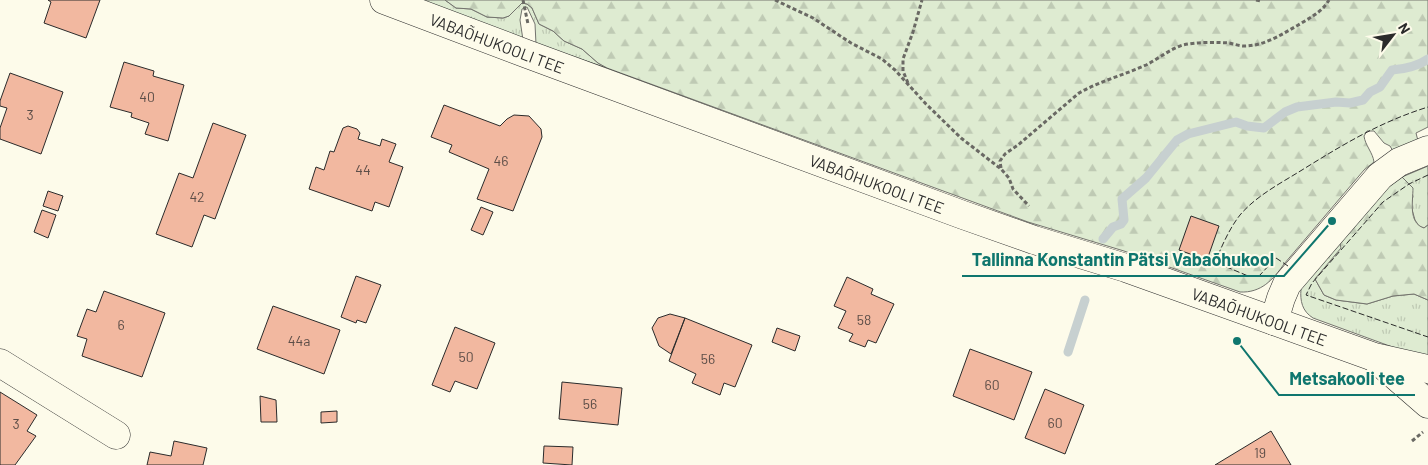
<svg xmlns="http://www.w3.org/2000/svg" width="1428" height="465" viewBox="0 0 1428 465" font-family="Barlow,sans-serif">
	<defs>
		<pattern id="grass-tufts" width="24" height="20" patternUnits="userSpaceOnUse" patternTransform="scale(1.25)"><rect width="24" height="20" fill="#deebd1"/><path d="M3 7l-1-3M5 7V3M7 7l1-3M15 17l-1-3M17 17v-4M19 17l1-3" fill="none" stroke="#bfcab4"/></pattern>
		<pattern id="forest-firs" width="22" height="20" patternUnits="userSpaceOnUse" patternTransform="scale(1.25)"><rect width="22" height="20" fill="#deebd1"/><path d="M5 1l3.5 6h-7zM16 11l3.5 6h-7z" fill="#bfcab4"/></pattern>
	</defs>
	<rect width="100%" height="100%" fill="#fdfbea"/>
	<path fill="url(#grass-tufts)" stroke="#74746e" d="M420 0H445L456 8 471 9 487 17 503 18 509 16 522 3 527 4 532 8 539 24 553 31 564 41 582 49 598 63 607 68 536 44 535 24 527 7 522 9 520 20 523 40Z
		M1428 166V225L1424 228 1419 226 1415 220 1411 206 1413 196 1402 177Z
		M1339 240 1342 248 1315 279 1324 295 1336 300 1367 304 1393 296 1414 294 1428 300V360L1313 318C1302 311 1300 301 1301 289Z"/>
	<path fill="url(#forest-firs)" stroke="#74746e" d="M445 0H1428V127L1416 133 1418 141 1393 151 1390 146 1384 143 1374 131H1367L1364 136C1365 145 1373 153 1374 162L1364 170 1284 264C1273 280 1261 293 1240 292L1124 251 1028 222 607 68 598 63 582 49 564 41 553 31 539 24 532 8 527 4 522 3 509 16 503 18 487 17 471 9 456 8Z
		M1402 177 1413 188C1413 201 1408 223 1424 228L1428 225V300L1414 294 1393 296 1367 304 1336 300 1324 295 1315 279 1341 248 1339 240 1380 193Z"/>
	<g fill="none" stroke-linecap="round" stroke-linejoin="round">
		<path stroke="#c7d0d0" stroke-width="9" d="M1103 239 1113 227 1121 224 1124 220 1122 199 1146 178 1177 140 1188 134 1236 122 1247 126 1264 128 1285 112 1297 107 1336 102 1350 103 1363 100 1370 92 1380 87 1392 70C1405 69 1418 66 1428 59
			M1068 352 1085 300"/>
	</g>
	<path fill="#f2b8a0" stroke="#2b2b2b" d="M48 0H100L86 38 44 23 51 2Z
		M124 62 154 71 153 76 184 85 168 141 145 134 149 123 131 117 132 113 110 107Z
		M10 73 63 92 41 154 0 139V128L7 108 0 106V101Z
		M444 105 500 126 507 119 514 115 529 116 541 129 542 137 513 211 477 199 489 169 449 152 452 145 431 137Z
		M213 123 246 135 215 219 204 215 192 247 156 234 179 173 193 178Z
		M348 126 357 129 360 133 358 139 380 146 382 139 396 144 389 162 403 167 389 207 375 202 372 211 309 189 316 167 324 170 330 151 334 152 341 133 343 128Z
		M48 191 63 196 58 211 43 206Z
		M481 207 493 212 483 235 471 230Z
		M42 210 56 215 48 238 34 232Z
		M1191 216 1219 226 1207 260 1179 250Z
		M356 276 381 285 366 323 357 320 356 323 341 317Z
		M847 277 873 289 871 294 894 304 876 343 868 340 865 347 849 341 853 334 838 328 846 311 834 306Z
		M104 291 165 313 142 377 82 356 87 339 77 336 87 309 96 312Z
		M273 306 340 330 324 374 257 349Z
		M670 314 685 318 671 354 659 346 652 328 658 318Z
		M685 318 752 345 735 387 724 383 720 395 692 383 696 374 669 361Z
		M455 327 495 343 477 389 455 381 450 392 432 385Z
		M777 328 800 336 795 351 772 342Z
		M970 349 1032 372 1014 420 953 396Z
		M562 382 622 388 618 425 559 419Z
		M1045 389 1084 405 1065 454 1025 438Z
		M0 392 37 415 27 431 36 436 15 465H0Z
		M260 396 276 400 277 422H261Z
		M337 411V422L321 423V412Z
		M1271 431 1291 465H1215L1258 439Z
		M174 441 207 448 203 465H147L150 452 171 456Z
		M544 446 573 447 572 465 543 463Z"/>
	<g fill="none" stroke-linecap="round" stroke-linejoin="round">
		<defs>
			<g id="minor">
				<path id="s1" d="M384 0 527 54 963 215 1034 240 1126 268 1374 357 1428 369"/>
				<path d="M1274 321 1281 298 1287 284 1380 176 1399 162 1428 150"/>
				<path d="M1375 358 1428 404"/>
				<path d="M0 363 116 435"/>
			</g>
		</defs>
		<use href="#minor" stroke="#2b2b2b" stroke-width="29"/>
		<path stroke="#6a6964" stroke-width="3" stroke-dasharray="4 2.5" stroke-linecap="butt" d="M523 0 528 24
			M775 0 813 18 851 43 882 59 895 70 926 104 961 138 1001 169 1009 178 1013 189 1029 206
			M1256 0 1261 1
			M908 83 903 71V59L913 32 922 0
			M1001 168 1000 161 1005 154 1018 145 1079 93C1100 81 1124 75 1146 65 1158 59 1170 49 1183 45 1197 42 1214 42 1229 43 1234 44 1239 46 1244 46 1265 46 1282 34 1300 24 1311 17 1322 12 1329 0
			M1412 441 1423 432"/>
		<use href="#minor" stroke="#fdfbea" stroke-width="28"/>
		<path stroke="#2b2b2b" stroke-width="1" stroke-dasharray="6 2.5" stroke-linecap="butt" d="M1428 175 1409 184 1383 202 1312 283 1306 295 1428 337
			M1288 266 1276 258 1259 276H1248L1215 262C1222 246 1229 229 1240 215 1256 196 1281 183 1302 170 1344 144 1380 122 1428 107"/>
	</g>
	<g text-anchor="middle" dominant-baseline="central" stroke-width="4" stroke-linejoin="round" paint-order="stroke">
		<g font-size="14" fill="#5d4e48">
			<text x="147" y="96">40</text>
			<text x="30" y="114">3</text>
			<text x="501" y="160">46</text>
			<text x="363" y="169">44</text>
			<text x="197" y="196">42</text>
			<text x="864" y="319">58</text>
			<text x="121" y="324">6</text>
			<text x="299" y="340">44a</text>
			<text x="466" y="356">50</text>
			<text x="708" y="358">56</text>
			<text x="992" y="384">60</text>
			<text x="590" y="403">56</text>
			<text x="1055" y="422">60</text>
			<text x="16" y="423">3</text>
			<text x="1260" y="452">19</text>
		</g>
		<g font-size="16" fill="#2b2b2b" stroke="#fdfbea">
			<text stroke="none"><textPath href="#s1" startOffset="121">VABAÕHUKOOLI TEE</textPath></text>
			<text stroke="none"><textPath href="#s1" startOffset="526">VABAÕHUKOOLI TEE</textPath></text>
			<text stroke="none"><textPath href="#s1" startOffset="931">VABAÕHUKOOLI TEE</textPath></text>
		</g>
	</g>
	<path fill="none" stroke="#0f766e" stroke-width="2" d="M1332 221L1284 276H962M1237 341L1279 395H1415"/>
	<g fill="#0f766e" stroke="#fdfbea" stroke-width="2">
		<circle cx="1332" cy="221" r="5"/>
		<circle cx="1237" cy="341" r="5"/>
	</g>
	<g font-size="18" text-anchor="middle" font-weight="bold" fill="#0f766e" stroke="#fdfbea" stroke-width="4" stroke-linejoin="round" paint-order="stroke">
		<text x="1123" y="266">Tallinna Konstantin Pätsi Vabaõhukool</text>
		<text x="1347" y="385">Metsakooli tee</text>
	</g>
	<g transform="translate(1393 35) rotate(59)" stroke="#fdfbea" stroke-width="4" paint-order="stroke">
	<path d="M0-4L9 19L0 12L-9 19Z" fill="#2b2b2b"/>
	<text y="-8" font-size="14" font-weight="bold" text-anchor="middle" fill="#2b2b2b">N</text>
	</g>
</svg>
